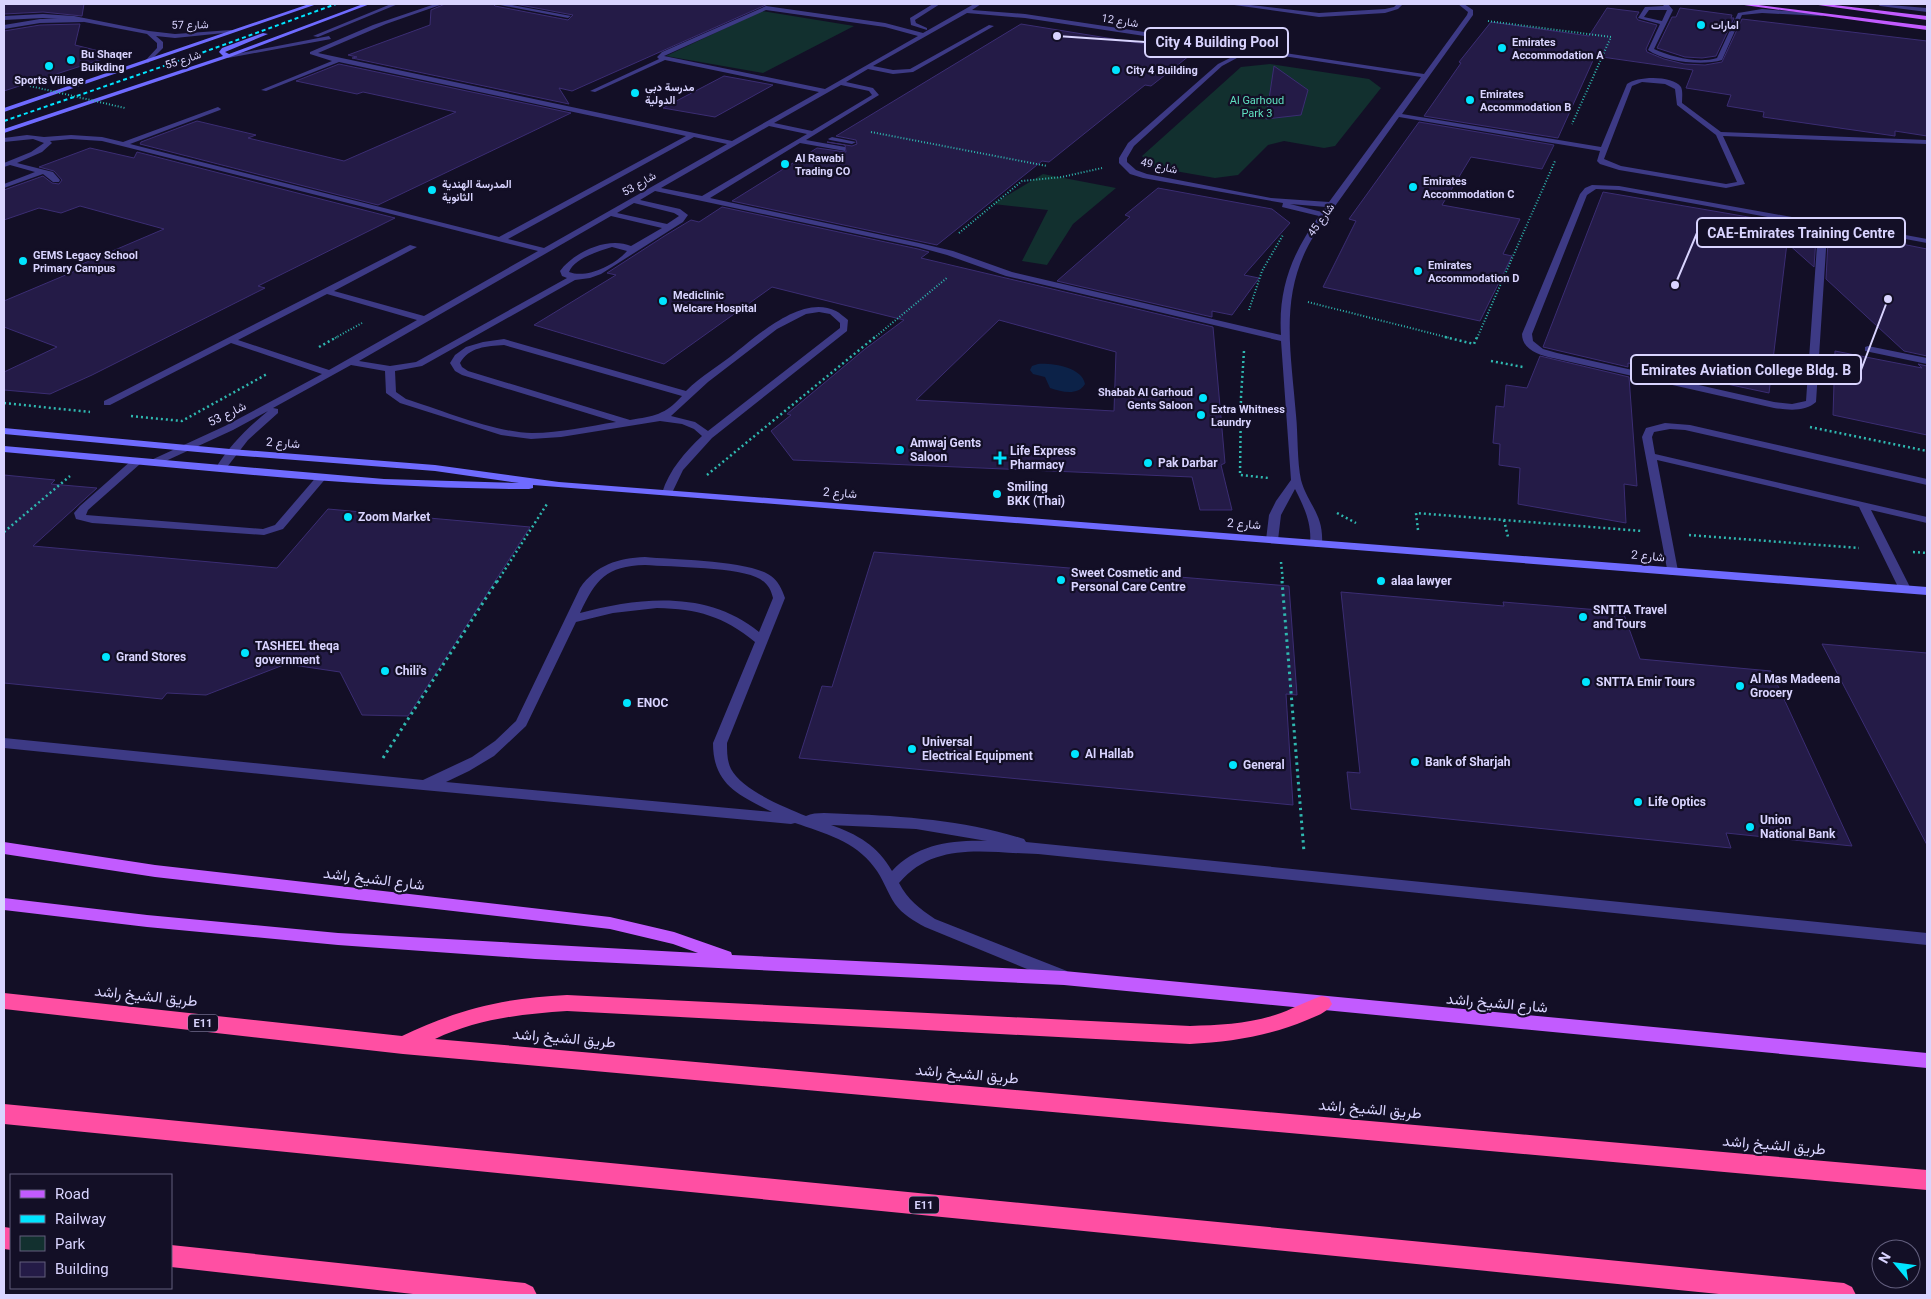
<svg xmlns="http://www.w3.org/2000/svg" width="1931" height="1299" viewBox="0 0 1931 1299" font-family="Roboto,Vazirmatn,sans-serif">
	<rect width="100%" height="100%" fill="#130f26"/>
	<path fill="#12302f" d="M762 11 854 26 763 73 666 56Z
		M1270 64 1369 79 1381 88 1335 146 1324 148 1284 141 1268 145 1238 175 1215 178 1152 167 1142 156 1241 67Z
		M1043 174 1116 188 1073 224 1047 265 1022 261 1048 210 993 204Z"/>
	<path fill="#0c2248" d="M1038 364C1052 363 1082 367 1085 384 1078 396 1062 392 1050 388L1045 377 1033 374 1030 370 1032 366Z"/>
	<path fill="#241b47" stroke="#3b2d73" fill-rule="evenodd" d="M4 4H84L82 16 43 12 4 14Z
		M445 4H493L495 6 568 20 573 15 515 4H768L572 91 559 88 569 104 352 58 357 57 348 55 430 25 431 10Z
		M1607 8 1639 12 1636 17 1638 20 1657 25 1646 49 1647 52 1664 59 1684 64 1705 65 1722 62 1742 19 1927 41V136L1895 131V136L1763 117 1764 112 1727 106 1731 95 1686 88 1693 70 1595 56 1558 138 1424 116 1461 63 1459 62 1491 22 1589 36Z
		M1680 8 1732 15 1731 18H1734L1716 56 1702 58 1685 57 1657 48 1672 17H1676Z
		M80 24 75 45 115 55 4 91V31L40 25Z
		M1021 24 1194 52 1151 86 1145 85 1049 162 1042 161 937 245 732 201 817 148 846 152 845 145 827 142 852 146 857 144 856 140 836 136Z
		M339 64 571 113 378 205 140 144 141 142 197 121 256 135 248 138 344 161 456 112 363 92 357 94 296 81Z
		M1274 66 1308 90 1301 115 1266 119Z
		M724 76 773 85 715 117 663 108Z
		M1419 122 1554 145 1542 169 1471 157 1442 205 1520 219 1503 254 1512 256 1480 321 1323 287 1356 221 1349 219Z
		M90 148 134 158 137 152 395 218 258 286 265 288 92 375 50 394 4 390V372L57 347 4 327V301L87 266 82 264 164 229 80 206 61 213 39 208 4 220V190L43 176 52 183 59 184 62 180 54 171 39 167Z
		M1158 188 1272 209 1290 223 1244 275 1259 278 1232 315 1212 311V317L1057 281 1130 217 1125 215Z
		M1603 192 1789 224 1788 231 1816 238 1814 267 1787 243 1769 393 1628 363V367L1543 347Z
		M722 207 918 249 929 252 921 258 1213 327 1225 463 1221 465 1232 510H1200L1192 477 793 460 771 431 791 415 787 414 865 349 904 320 772 287 664 364 534 325 616 275 607 273 666 235 691 220 699 222ZM999 320 1116 352 1114 411 916 400Z
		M1846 233 1927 249V356L1904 351 1826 279 1828 241 1844 245Z
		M1835 351 1922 368 1918 364 1927 366V435L1833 415Z
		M1540 356 1629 377 1637 486 1624 484 1626 523 1518 504 1520 468 1499 465 1500 444 1493 443 1496 406 1504 407 1506 385 1527 388Z
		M4 475 55 480 51 484 97 488 33 546 277 568 328 509 530 527 408 716 362 715 340 672 286 664 206 695 167 693 162 699 4 683Z
		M874 552 1289 586 1297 695 1286 694 1293 805 799 758 822 686 832 687Z
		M1341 592 1504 606 1503 602 1623 612 1640 659 1771 671 1852 846 1726 833 1731 848 1351 809 1347 772 1360 773Z
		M1822 644 1927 653V845Z"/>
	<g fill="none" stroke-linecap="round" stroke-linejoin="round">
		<path stroke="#2fb8b0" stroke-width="2" stroke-dasharray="1 2" stroke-linecap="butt" d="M1488 21 1611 37 1572 124
			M871 132 1047 166
			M959 233 1022 181 1062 177 1102 168
			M1308 302 1450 338
			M1249 310 1262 271 1283 235
			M335 338 362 323
			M874 338 948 277
			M1477 338 1555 161"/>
		<path stroke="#2fb8b0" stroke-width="2.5" stroke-dasharray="2 3" stroke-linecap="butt" d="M1445 337 1474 344 1477 337
			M319 347 337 337
			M1244 351 1241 397 1240 475 1269 478
			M1491 361 1523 367
			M4 403 90 412
			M131 416 182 421 267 374
			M1810 427 1927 451
			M707 475 875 337
			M1337 513 1356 523
			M1504 520 1508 537
			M1418 530 1416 513 1642 531
			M4 532 70 476
			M1689 535 1859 548
			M1913 552 1927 553
			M1281 562 1283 582
			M497 582 547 504"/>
		<path stroke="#2fb8b0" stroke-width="3" stroke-dasharray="2.5 4" stroke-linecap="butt" d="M1282 581 1304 852
			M383 758 497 581"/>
		<path fill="#3d3a85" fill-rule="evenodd" d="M391 4H398L318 37 313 36Z
			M435 4H443L386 24 318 53 732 141 819 92 665 60 595 92 590 91 659 59 657 57 662 52 766 6 885 23 923 33 974 4H981L972 10 1025 14 1424 74 1467 15 1468 12 1458 4H1464L1473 10V15L1402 114 1601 147 1627 84C1637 76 1673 75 1681 87 1683 91 1682 98 1682 103L1721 132 1927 140V144L1723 136 1745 184 1726 188 1619 170 1600 164 1597 161 1600 151 1399 117 1315 234C1278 292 1291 350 1296 415 1298 434 1297 462 1301 480 1308 505 1324 514 1322 544L1316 547 1310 544C1312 523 1304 507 1295 489L1281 515 1278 540 1272 543 1266 540 1269 515 1276 501 1291 480 1281 341 1006 276 947 255 918 247 655 191 640 200 680 209 688 215 683 222 601 274 590 278 575 280 422 366 395 371 396 392 406 399C441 410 497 433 532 433 561 433 589 426 616 422L462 375 455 371 450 363 455 355 466 347 483 342 504 339 686 391C701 376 719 366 735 353 759 334 803 294 836 311 840 313 844 317 848 320L847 331 712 438 683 470 671 495H663L662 493C669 470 685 452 702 436L694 429 682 424 660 421 561 437 531 439 501 435 400 403 386 393 385 371 351 365 273 408 278 409V413L248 440 224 471H216L215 469C229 446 247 428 268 411L233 430 157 465H149L148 463 149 461 225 426 322 374 231 343 110 405H104V401L410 245 417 247 334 291 424 316 538 251 102 141 71 139 50 141 52 143 42 152 17 163 53 172 60 180 59 182H53L43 174 4 188V184L35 172 10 165 4 167V163L31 152 44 143 33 139 4 142V138L27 135 44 137 71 135 102 137 123 142 218 107 221 109 220 110 130 144 499 237 686 136 339 62 266 91 261 90 332 61 310 54V52L373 25ZM766 10 885 27 918 36 825 89 664 56ZM967 13 1025 18 1244 51 1218 64 1128 143 1119 158V163L1130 174 1143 178 1283 203 1282 207 1319 216C1292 253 1278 289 1281 335L1012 272 953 251 919 243 710 198 800 143 845 151V147L806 140 879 95 873 88 846 82 868 69 893 74 913 72 994 26 989 25 910 69 893 70 873 66ZM1250 51 1421 77 1329 202 1271 198 1147 174 1136 170 1127 162V158L1134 146 1222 66ZM1642 82 1665 84 1675 89 1677 105 1716 135 1737 182 1726 184 1621 166 1604 159 1632 86ZM841 85 869 91 872 95 812 131 774 123ZM769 126 807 134 702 196 661 188ZM694 137 727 144 544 248 508 239ZM634 203 674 213 679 216 667 224 617 213ZM1290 204 1326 207 1322 212ZM611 216 662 228 631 246C608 236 574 252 560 271L562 276 567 278 416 362 390 366 359 361ZM612 247 627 251C615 265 587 279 569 272 574 259 598 251 612 247ZM327 294 417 320 329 370 238 340ZM819 312 830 314 840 323V328L708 431 695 422 671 416 708 382 777 329 806 314ZM504 345 682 396C665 415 654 416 630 420L468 371 462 367 460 363C469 347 487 346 504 345Z
			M495 4H506L571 16 568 18Z
			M933 4H940L915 20 916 23 927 28V30L911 25 910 18Z
			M1227 4H1242L1319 13 1385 9 1394 7 1397 4H1403L1398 9 1385 13 1319 17Z
			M1662 4H1668L1673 10 1654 49C1672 57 1698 64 1717 58L1738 13 1762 9 1825 14 1822 16 1762 13 1742 15 1722 60C1703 66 1665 62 1648 50L1660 24 1638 18 1645 7 1664 6ZM1649 10H1667L1662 21 1644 17Z
			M1877 4 1927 8V12L1880 6Z
			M40 19 83 18 86 20 83 22 40 23 4 29V25Z
			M329 36 331 39 228 58 225 56Z
			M832 137 856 142 852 144 830 140 828 139Z
			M1592 185 1619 186 1803 219 1813 223 1846 224 1927 239V243L1846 228H1823L1827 234 1816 402C1805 412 1788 410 1774 408L1553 358C1540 355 1522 350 1522 334L1580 194 1585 188ZM1596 189 1619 190 1801 223 1818 231 1806 401 1792 404 1774 402 1557 353 1543 349 1533 341 1532 334 1587 195Z
			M1868 346 1927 358V364L1865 351V347Z
			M1665 423 1690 425 1927 479V485L1685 430 1670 429 1654 432 1652 437 1655 454 1927 517V523L1871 510 1911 589 1909 592H1901L1899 589 1859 507 1657 460 1678 571 1672 575 1668 574 1642 437 1646 428Z
			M136 459 140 460 141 462 140 464 88 510 86 515 263 529 275 525 318 475H326L327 477 283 529 264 535 92 523 76 519 74 513 80 506 132 460Z
			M645 557C674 560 749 560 771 576 778 581 782 589 785 598L727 743C727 752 727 761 731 769 742 790 784 807 806 816 817 811 835 814 847 814 906 816 967 821 1024 839L1026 842 1927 933V945L1038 854C988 853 935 840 899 883 908 900 919 908 935 919L1067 971 1069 976 1067 981 1061 983 925 927C914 921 902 914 895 904 887 892 883 878 874 867 855 841 824 833 795 823L791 824 369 785 4 748V738L423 780 472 757 495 741 516 721 580 588C596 565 618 558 645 557ZM645 565C671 567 741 567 760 579 768 584 771 590 773 598L759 632C708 590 640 597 580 613 596 579 606 566 645 565ZM657 608C698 609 723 616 755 642L713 743C713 785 739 795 772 812L446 782 469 771 494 756 526 726 576 622 613 613ZM831 825 916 829 987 841C952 840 917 844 892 871 878 846 857 834 831 825Z"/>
		<path fill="#3d3a85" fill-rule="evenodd" d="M43 14 74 16 149 31 175 34 231 30 234 32 175 38 156 36 163 42V48L148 63 145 61 157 48V43L147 34 74 20 43 18 4 20V16Z"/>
		<path fill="#6f6bff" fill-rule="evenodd" d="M309 4H317L4 112V108Z
			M363 4H370L230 57 4 133V129L223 56 219 52 222 48 263 33 268 34 225 52 229 54Z
			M4 428 230 449 435 465 559 482 1927 587V595L533 485V488L529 489C354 489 178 467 4 452V446L384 479 519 483 435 471 230 455 4 434Z"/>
		<path fill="#c25bff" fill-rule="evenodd" d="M1737 4H1751L1927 26V30Z
			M1811 4H1826L1927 16V20Z
			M4 842 155 865 610 917 674 932 731 952 732 955 1064 971 1927 1053V1068L1064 985 535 959 338 945 147 927 4 910V898L147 915 338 933 698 953 673 944 610 929 155 877 4 854Z"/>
		<path fill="#ff4fa3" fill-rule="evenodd" d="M4 993 402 1036C459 1009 504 998 567 995L1190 1026C1219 1025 1247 1024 1275 1015 1291 1010 1306 1001 1322 996L1329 998 1332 1004C1327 1013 1316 1016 1307 1020 1269 1036 1231 1042 1190 1044L567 1011C521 1014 477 1019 435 1039L1927 1170V1190L403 1054 4 1009Z
			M4 1104 1844 1283 1852 1287 1856 1295H1729L4 1124Z
			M4 1227 11 1228V1250L4 1249Z
			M171 1245 525 1283 533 1287 537 1295H422L171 1267Z"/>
		<path stroke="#00e5ff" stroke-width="2" stroke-dasharray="4 3" stroke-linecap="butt" d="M4 121 193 56 336 4"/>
		<path stroke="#2fb8b0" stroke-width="2" stroke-dasharray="1 2" stroke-linecap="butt" d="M30 86 125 108"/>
	</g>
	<g fill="#00e5ff" stroke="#130f26" stroke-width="2">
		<circle cx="1701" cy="25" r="5"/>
		<circle cx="1502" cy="48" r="5"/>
		<circle cx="71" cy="60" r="5"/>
		<circle cx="49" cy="66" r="5"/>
		<circle cx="1116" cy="70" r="5"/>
		<circle cx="635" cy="93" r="5"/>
		<circle cx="1470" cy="100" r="5"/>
		<circle cx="785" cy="164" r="5"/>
		<circle cx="1413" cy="187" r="5"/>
		<circle cx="432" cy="190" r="5"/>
		<circle cx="23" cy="261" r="5"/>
		<circle cx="1418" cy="271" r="5"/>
		<circle cx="663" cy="301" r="5"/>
		<circle cx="1203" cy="398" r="5"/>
		<circle cx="1201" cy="415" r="5"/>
		<circle cx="900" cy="450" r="5"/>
		<path d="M997.5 450.5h5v5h5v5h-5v5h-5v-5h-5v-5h5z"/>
		<circle cx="1148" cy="463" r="5"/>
		<circle cx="997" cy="494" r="5"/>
		<circle cx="348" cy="517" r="5"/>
		<circle cx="1061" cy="580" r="5"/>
		<circle cx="1381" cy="581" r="5"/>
		<circle cx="1583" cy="617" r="5"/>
		<circle cx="245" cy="653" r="5"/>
		<circle cx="106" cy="657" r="5"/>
		<circle cx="385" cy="671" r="5"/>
		<circle cx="1586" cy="682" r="5"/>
		<circle cx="1740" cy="686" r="5"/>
		<circle cx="627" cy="703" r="5"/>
		<circle cx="912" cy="749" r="5"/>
		<circle cx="1075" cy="754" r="5"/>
		<circle cx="1415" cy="762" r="5"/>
		<circle cx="1233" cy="765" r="5"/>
		<circle cx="1638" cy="802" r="5"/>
		<circle cx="1750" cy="827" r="5"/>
	</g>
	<g text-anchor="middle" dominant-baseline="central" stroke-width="4.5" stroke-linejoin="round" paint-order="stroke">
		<g font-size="11" fill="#d9d4ff" stroke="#130f26">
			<text transform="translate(1120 21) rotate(9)">شارع 12</text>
			<text transform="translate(190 25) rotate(-1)">شارع 57</text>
			<text transform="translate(183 60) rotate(-18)">شارع 55</text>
			<text transform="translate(1159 166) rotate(13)">شارع 49</text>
			<text transform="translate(639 184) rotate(-30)">شارع 53</text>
			<text transform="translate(1321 220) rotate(-54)">شارع 45</text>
		</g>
		<g font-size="11" font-weight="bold" fill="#d9d4ff" stroke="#130f26" text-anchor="start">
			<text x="1711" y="25">امارات</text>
			<text x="1512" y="42">Emirates<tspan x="1512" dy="13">Accommodation A</tspan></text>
			<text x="81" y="54">Bu Shaqer<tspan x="81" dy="13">Buikding</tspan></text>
			<text x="1126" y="70">City 4 Building</text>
			<text x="49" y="80" text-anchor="middle">Sports Village</text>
			<text x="645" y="87">مدرسة دبي<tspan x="645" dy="13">الدولية</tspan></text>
			<text x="1480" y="94">Emirates<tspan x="1480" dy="13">Accommodation B</tspan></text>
			<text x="795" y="158">Al Rawabi<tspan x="795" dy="13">Trading CO</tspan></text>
			<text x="1423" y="181">Emirates<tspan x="1423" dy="13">Accommodation C</tspan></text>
			<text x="442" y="184">المدرسة الهندية<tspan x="442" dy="13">الثانوية</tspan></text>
			<text x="33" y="255">GEMS Legacy School<tspan x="33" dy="13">Primary Campus</tspan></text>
			<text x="1428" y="265">Emirates<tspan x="1428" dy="13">Accommodation D</tspan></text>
			<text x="673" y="295">Mediclinic<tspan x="673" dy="13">Welcare Hospital</tspan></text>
			<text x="1193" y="392" text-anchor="end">Shabab Al Garhoud<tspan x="1193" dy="13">Gents Saloon</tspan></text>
			<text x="1211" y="409">Extra Whitness<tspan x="1211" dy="13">Laundry</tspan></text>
		</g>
		<g font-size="11" fill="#5fe0c0" stroke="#130f26">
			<text x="1257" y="100">Al Garhoud<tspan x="1257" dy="13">Park 3</tspan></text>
		</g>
		<g fill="#130f26" stroke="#9e99be" stroke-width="1">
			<rect x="188" y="1014.5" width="30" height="17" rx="4"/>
			<rect x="909" y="1196.5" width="30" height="17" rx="4"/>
		</g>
		<g font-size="11" font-weight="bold" fill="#d9d4ff">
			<text x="203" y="1023">E11</text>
			<text x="924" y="1205">E11</text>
		</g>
		<g font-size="12" fill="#d9d4ff" stroke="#130f26">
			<text transform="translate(227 414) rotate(-26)">شارع 53</text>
			<text transform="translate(283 443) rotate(4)">شارع 2</text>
			<text transform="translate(840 493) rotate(4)">شارع 2</text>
			<text transform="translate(1244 524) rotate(4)">شارع 2</text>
			<text transform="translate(1648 556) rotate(5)">شارع 2</text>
		</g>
		<g font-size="12" font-weight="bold" fill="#d9d4ff" stroke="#130f26" text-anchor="start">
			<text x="910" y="443">Amwaj Gents<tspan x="910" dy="14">Saloon</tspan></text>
			<text x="1010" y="451">Life Express<tspan x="1010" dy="14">Pharmacy</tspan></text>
			<text x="1158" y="463">Pak Darbar</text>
			<text x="1007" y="487">Smiling<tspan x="1007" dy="14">BKK (Thai)</tspan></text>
			<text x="358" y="517">Zoom Market</text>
			<text x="1071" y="573">Sweet Cosmetic and<tspan x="1071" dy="14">Personal Care Centre</tspan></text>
			<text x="1391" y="581">alaa lawyer</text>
			<text x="1593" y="610">SNTTA Travel<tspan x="1593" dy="14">and Tours</tspan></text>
			<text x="255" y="646">TASHEEL theqa<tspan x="255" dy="14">government</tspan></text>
			<text x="116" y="657">Grand Stores</text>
			<text x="395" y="671">Chili's</text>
			<text x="1750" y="679">Al Mas Madeena<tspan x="1750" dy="14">Grocery</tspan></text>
			<text x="1596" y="682">SNTTA Emir Tours</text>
			<text x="637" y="703">ENOC</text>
			<text x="922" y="742">Universal<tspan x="922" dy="14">Electrical Equipment</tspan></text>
			<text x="1085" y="754">Al Hallab</text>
			<text x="1425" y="762">Bank of Sharjah</text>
			<text x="1243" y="765">General</text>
			<text x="1648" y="802">Life Optics</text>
			<text x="1760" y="820">Union<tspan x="1760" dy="14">National Bank</tspan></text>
		</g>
		<g font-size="15" fill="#d9d4ff" stroke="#130f26">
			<text transform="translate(374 879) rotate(7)">شارع الشيخ راشد</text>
			<text transform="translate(146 996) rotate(6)">طريق الشيخ راشد</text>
			<text transform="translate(1497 1003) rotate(5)">شارع الشيخ راشد</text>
			<text transform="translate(564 1038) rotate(5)">طريق الشيخ راشد</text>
			<text transform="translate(967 1074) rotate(5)">طريق الشيخ راشد</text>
			<text transform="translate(1370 1109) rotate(5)">طريق الشيخ راشد</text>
			<text transform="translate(1774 1145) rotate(5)">طريق الشيخ راشد</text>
		</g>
	</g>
	<path fill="none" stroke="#d9d4ff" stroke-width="2" d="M1057 36L1145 42M1675 285L1697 233M1888 299L1861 370"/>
	<g fill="#d9d4ff" stroke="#130f26" stroke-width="2">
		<circle cx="1057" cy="36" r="5"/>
		<circle cx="1675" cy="285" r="5"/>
		<circle cx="1888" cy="299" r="5"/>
	</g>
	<g fill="#130f26" stroke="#d9d4ff" stroke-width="2">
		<rect x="1145" y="28" width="143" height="29" rx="5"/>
		<rect x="1697" y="218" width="208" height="29" rx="5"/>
		<rect x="1631" y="355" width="230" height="29" rx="5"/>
	</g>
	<g font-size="14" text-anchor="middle" font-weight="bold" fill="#d9d4ff">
		<text x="1217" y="47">City 4 Building Pool</text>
		<text x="1801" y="238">CAE-Emirates Training Centre</text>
		<text x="1746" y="375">Emirates Aviation College Bldg. B</text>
	</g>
	<rect width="1931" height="1299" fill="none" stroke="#d9d4ff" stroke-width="10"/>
	<rect x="10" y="1174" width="162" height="115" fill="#130f26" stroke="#625e7d"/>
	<rect x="20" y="1190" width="25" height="8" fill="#c25bff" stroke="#625e7d"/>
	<text x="55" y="1199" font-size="15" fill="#d9d4ff">Road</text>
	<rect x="20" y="1215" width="25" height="8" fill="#00e5ff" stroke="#625e7d"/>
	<text x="55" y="1224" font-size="15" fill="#d9d4ff">Railway</text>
	<rect x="20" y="1236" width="25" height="15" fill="#12302f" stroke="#625e7d"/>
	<text x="55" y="1249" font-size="15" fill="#d9d4ff">Park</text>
	<rect x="20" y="1262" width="25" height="15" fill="#241b47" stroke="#625e7d"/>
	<text x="55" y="1274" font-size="15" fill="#d9d4ff">Building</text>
	<g transform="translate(1896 1264) rotate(299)"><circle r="24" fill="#130f26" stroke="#625e7d"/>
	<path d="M0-4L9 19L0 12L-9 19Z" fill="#00e5ff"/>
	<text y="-8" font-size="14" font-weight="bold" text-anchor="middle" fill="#d9d4ff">N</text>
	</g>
</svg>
